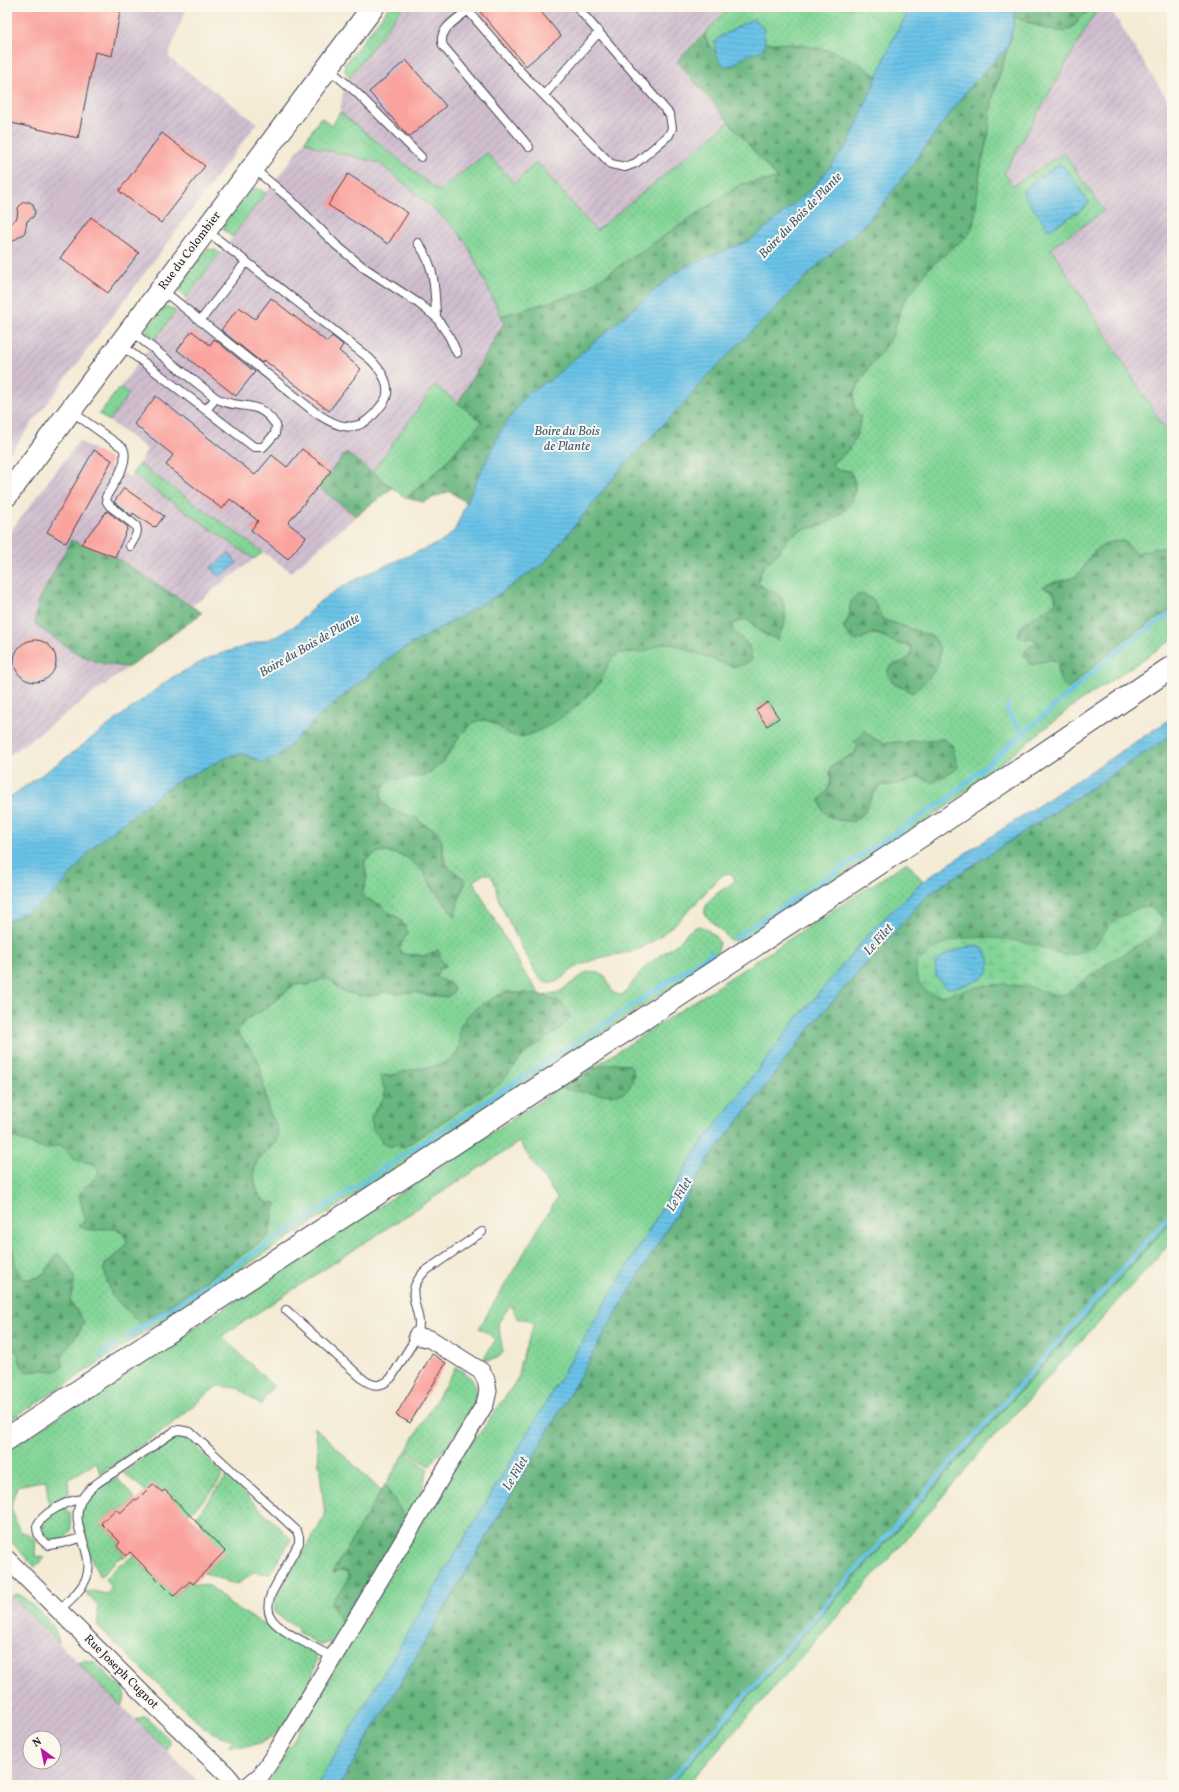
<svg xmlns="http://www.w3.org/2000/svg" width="1179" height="1792" viewBox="0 0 1179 1792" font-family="Vollkorn,serif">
	<defs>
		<pattern id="industrial-furrows" width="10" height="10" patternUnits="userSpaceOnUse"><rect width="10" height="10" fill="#cfbdce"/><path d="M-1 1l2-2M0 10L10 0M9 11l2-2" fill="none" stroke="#b1a2b2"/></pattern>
		<pattern id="grass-dots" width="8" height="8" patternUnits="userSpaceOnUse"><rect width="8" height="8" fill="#82d597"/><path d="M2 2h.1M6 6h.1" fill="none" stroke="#70b783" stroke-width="1.8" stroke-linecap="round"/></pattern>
		<pattern id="forest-firs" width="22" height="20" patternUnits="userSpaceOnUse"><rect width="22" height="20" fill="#69b680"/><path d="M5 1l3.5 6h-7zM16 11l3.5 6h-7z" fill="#56946a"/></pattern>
		<pattern id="wetland-marsh" width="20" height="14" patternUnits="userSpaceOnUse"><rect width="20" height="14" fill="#82d597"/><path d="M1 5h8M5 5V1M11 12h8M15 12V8" fill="none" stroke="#70b783"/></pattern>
		<pattern id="water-rules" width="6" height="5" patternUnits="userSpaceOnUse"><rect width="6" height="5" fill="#6bc3e8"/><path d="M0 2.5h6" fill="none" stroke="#5ca7c8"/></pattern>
	</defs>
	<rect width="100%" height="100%" fill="#fbf7ec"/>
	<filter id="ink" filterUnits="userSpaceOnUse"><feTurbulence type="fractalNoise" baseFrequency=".025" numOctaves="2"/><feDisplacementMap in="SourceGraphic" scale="8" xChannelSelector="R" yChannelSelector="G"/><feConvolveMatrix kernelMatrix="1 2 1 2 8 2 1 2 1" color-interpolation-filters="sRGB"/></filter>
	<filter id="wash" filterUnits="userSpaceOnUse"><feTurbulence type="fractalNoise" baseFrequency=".012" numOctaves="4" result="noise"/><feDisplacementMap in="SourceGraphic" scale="16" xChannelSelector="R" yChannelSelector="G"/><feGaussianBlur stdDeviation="0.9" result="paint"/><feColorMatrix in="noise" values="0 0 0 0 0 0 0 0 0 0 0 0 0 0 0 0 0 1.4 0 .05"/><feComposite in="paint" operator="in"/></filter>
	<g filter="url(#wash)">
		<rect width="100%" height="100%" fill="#f4ebd5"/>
		<path fill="url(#industrial-furrows)" fill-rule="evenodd" d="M7 7H171L160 38 140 80 106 140 7 271Z
			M403 7H729L677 61 729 122 596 231 537 163 514 184 487 153 438 191 340 112 344 84Z
			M1098 7H1109L1172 107V440L1051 248 1104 211 1064 153 1013 186 1004 173Z
			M168 57 257 123 7 457V297L118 149 149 97Z
			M305 141 318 148 379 163 430 205 457 231 467 244 504 323 458 403 435 385 372 472 346 452 318 487 356 516 291 572 139 464 147 449 109 421 129 395 120 387Z
			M79 441 112 460 109 466 130 477 132 474 254 559 192 606 115 557 71 540 38 602 35 624 59 642 93 661 129 667 7 757V536Z
			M7 1591 80 1665 202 1785H7ZM30 1738H54V1762H30Z"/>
		<path fill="#cfbdce" d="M171 7H187L165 65 149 97 118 149 7 297V271L106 140 140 80 160 38Z"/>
		<path fill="url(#grass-dots)" stroke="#527c69" fill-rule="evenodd" d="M389 7H403L349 78 345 71V64Z
			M729 7H911L893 39 878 77 859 64 832 51 792 44 753 42 716 51 708 43 704 34Z
			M1094 7H1098L1004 173 1013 186 1064 153 1104 211 1051 248 1172 440V545C1165 549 1160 548 1153 549 1146 550 1141 553 1134 553L1125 542C1108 545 1097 544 1087 561 1084 566 1082 572 1076 576 1066 582 1053 580 1043 587 1051 590 1056 593 1056 602 1045 614 1023 617 1018 634L1026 639 1034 638 1037 642 1026 650 1024 655 1031 665 1048 660H1054L1058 664V676L1125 639 1172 609V640L1073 706 946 807 756 932 738 941 730 940 705 915C702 899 725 889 735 881L733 876 726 873C713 881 708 890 698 901 684 916 667 932 650 943 631 956 606 953 586 963 581 965 576 967 572 970 560 979 549 992 537 975 524 951 511 927 500 903 495 892 498 883 489 874H484L473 881 524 972 542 996 559 992 587 972 594 971 606 977 613 993 619 995 624 994C632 985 638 974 647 965 657 957 668 951 678 943 686 936 688 929 699 926 710 930 726 941 716 954 713 958 708 962 705 965 539 1075 373 1183 207 1291 140 1334 74 1380 7 1422V1343L18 1354 22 1367 34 1372 41 1370 53 1371 65 1350 80 1331 84 1322 70 1301C74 1277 79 1280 63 1258L52 1261C47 1273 37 1280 24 1280L18 1273 15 1266 7 1234V1140L11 1137C24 1140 34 1146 46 1150 68 1139 62 1151 76 1159 81 1162 89 1162 95 1164L99 1172 96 1179 87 1185 80 1200 85 1220 96 1230C109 1228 121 1226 127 1241L123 1249 105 1264 104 1270 113 1296 142 1325 270 1235 271 1221 276 1203C271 1203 268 1203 264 1200 255 1194 251 1171 256 1162 260 1156 267 1151 272 1147L275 1123 268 1109 258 1061 238 1033 240 1027 245 1020 266 1008 293 986 298 984 308 985 322 979H329L341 990 355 995 373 996 387 991 396 993 415 992 430 996H448L450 983 438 979 436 976 441 960 438 950 427 956 402 954 399 947 408 933 400 918 385 911 381 905 365 898 362 894 367 878 364 861 378 852H389L406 857 424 872 431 886 446 906 458 903 466 880 449 868 445 862 442 842 432 828C426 827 422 822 417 819 408 814 393 814 386 806 377 796 382 781 395 778 401 777 408 779 414 778 419 777 439 766 443 762 453 751 462 727 475 721 487 716 499 727 507 734L599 684 609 663 614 656 622 652 644 651 660 643H670L731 666H739L752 659 748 645 732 629 733 624 746 619 767 636 779 633C789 615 786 602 767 590 763 587 761 587 758 582L763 566 775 556 785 541 792 535 806 528 820 526 826 523 845 510 855 495V482L850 471 835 469 832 466 833 462C852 450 857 439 861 417L857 413 854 404V393L868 369 892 337 902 305 928 269 969 233 974 223 980 171 992 100 1011 39 1014 17 1044 28 1070 29 1076 24 1079 18ZM1059 164 1064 166 1088 203 1087 206 1049 230 1023 190ZM850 605 877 607C879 613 880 618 887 621L934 637 901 688 893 683 887 673 890 666C900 662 914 662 911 647L876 634 869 635 860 640 843 628 849 617ZM768 702 779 718 767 726 756 710ZM863 731 876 740 884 743 943 739 930 781 918 777 910 781 880 786 872 796 843 821 835 818 820 799C828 791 832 784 830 772L837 762 855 753ZM505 992 526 993 542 996 570 1017 560 1029 525 1053 513 1067 375 1109C389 1095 385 1093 381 1075 390 1078 399 1073 408 1071 424 1067 451 1068 460 1049 463 1040 456 1030 463 1022 469 1015 478 1007 486 1002 491 998 499 996 505 992Z
			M340 112 438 191 487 153 514 183 537 162 596 231 729 122 778 179 741 184 578 294 501 316 467 244 457 231 430 205 379 163 318 148 305 141 321 117 332 126Z
			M256 188 266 193 232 237 224 230V223L250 190Z
			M208 249 215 250 220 253 186 298 179 291C178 283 201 253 208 249Z
			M166 306 176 311 154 341 147 334V328L161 309Z
			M435 385 482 422 444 464 406 498 372 472Z
			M120 387 129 394 109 421 99 414Z
			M139 464 263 552 254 559 132 474Z
			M907 862 923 881 874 928 796 1020 698 1148 317 1785H267L462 1454 480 1433 519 1377 520 1364 534 1324 526 1319H518L511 1306 509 1307 498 1323 503 1351C500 1360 491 1360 483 1360L496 1339 479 1328 557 1198 519 1142 222 1336 273 1386 260 1405 238 1388 217 1386 169 1426 100 1474 96 1462 68 1480 69 1494 49 1506 46 1480 17 1486 11 1507 19 1530 36 1539 35 1556 44 1558 35 1567 7 1538V1453L16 1445 560 1088 597 1094 629 1088 634 1075 616 1063 591 1069Z
			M1172 1220V1241L982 1450 902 1544 687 1785H671Z
			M456 1367C472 1377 480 1383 474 1403L449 1446 435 1457 430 1466 406 1451Z
			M315 1427 381 1491 333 1573 342 1570 348 1572 349 1575C348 1587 337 1593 331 1603L341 1621 345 1623 330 1642 321 1645 297 1632 299 1629 284 1620 275 1612V1598L325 1516Z
			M181 1432 223 1474C215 1490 201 1505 186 1515L166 1488 162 1492 146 1491 123 1473Z
			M405 1453 428 1468 425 1478 423 1490 406 1519 385 1485Z
			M227 1476 291 1539 270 1574 254 1572 238 1584 228 1582 204 1573 194 1532 202 1524 196 1517Z
			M117 1478 135 1499 120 1513 116 1509 101 1523 120 1542 117 1546 126 1556 118 1559 100 1577C89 1558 71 1515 89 1496 96 1488 107 1483 117 1478Z
			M65 1508 70 1513 71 1530C53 1563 22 1515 65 1508Z
			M140 1550 143 1566 174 1596 190 1581 193 1584 210 1586 231 1605 316 1655C321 1668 293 1713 284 1724 280 1729 274 1735 268 1739 256 1746 243 1747 229 1746L233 1739C219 1737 210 1732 199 1723L98 1627V1605L84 1592 93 1591 106 1594 112 1588 105 1579 121 1563H124Z
			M17 1594 22 1596C35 1609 57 1623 59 1643L12 1596Z
			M84 1660 94 1662 123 1690C125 1696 126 1700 121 1706L78 1663Z
			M142 1717H146L169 1739 170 1744 167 1750 136 1720Z"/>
		<path fill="url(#forest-firs)" stroke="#466c5e" d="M1015 7H1094L1079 18 1076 24 1064 32 1044 28 1014 17Z
			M704 34 708 43 716 51 753 42 792 44 833 51 860 64 878 77 849 143 813 188 804 198 751 240 685 267 674 274 550 380 527 393 482 469 466 503 450 491 423 502 406 498 444 464 482 422 458 403 504 323 501 316 578 294 741 184 778 179 677 61Z
			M1007 48 992 100 989 131 980 171 974 223 969 234 928 269 902 305 892 337 868 369 854 393V404L857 413 861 417C857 439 852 450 833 462L832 466 835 469 850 471C864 495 844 516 822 525 813 529 805 527 796 533 786 538 783 547 776 555 772 560 765 562 763 568 760 572 759 577 758 582 763 590 769 589 776 593 784 598 786 611 785 619 785 626 779 633 778 640L759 631 753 624 746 619 738 621 733 624 732 629 748 645 752 659C745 665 740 667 731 666L670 643C656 643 652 650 642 652 632 653 624 650 615 656 607 662 605 675 598 684 584 703 549 730 525 736 508 741 501 722 485 720 465 717 450 758 435 769 430 773 420 777 413 778 400 780 384 776 381 793 377 810 402 813 414 817 418 819 422 823 426 826 429 828 432 828 434 829 446 838 440 852 445 863 449 870 459 875 466 880L460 893 455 917 440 896 435 892 424 872 406 857 389 852H378L364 861 367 878 362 894C367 901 373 901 380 905 382 906 384 910 387 911 397 918 404 920 408 933L399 947 402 954 427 956 438 950 441 960 447 966 439 969 436 976C440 982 449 981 454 988L453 993 448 996 440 997 415 992 396 993 387 991 373 996H360L340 990 329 979H322L308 985 298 984 293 986 266 1008 245 1020 240 1027 238 1033C244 1043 254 1050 258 1061 264 1075 264 1094 268 1109 270 1117 279 1125 278 1135 276 1149 261 1152 256 1163 252 1173 255 1191 262 1199 266 1203 271 1203 276 1203L271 1221 270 1235 142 1325 112 1296 104 1270 105 1265 123 1249 127 1241C120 1222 108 1230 94 1230 88 1230 83 1228 78 1226L85 1220 79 1193C86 1185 95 1181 99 1172L95 1164C89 1163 81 1162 76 1159 62 1151 68 1139 46 1150 34 1146 24 1140 12 1137L7 1140V922L45 902 60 888 93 847 165 790 180 780 232 755 243 754 254 759 277 757 327 709 393 655 499 594 544 563 624 465 683 404 706 377 821 262 860 229 884 203 970 86Z
			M346 452 392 488 356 516 318 487Z
			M71 540 115 557 202 613 129 667C118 666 106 665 95 661 73 654 53 637 35 624L38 602Z
			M1119 540 1125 542 1134 553C1141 553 1147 550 1153 549 1160 548 1165 549 1172 545V609L1125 639 1068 689C1057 679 1060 677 1058 664L1054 660H1048L1031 665 1024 655 1026 650 1037 642 1034 638 1026 639 1020 638 1018 634C1023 617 1045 614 1056 602 1057 592 1051 590 1043 587 1053 580 1068 583 1078 574 1082 571 1084 566 1087 562 1094 549 1105 543 1119 540Z
			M863 594 874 600 882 619 934 637C950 659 930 679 913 693L893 683 887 673 890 666C901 662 914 661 911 647 907 644 904 645 899 644 891 642 885 635 876 634 860 633 857 652 843 628 845 625 848 621 849 616 852 604 847 597 863 594Z
			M863 730 876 740 884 743 943 739 952 745 958 768 933 783 927 779 918 777 898 784 880 786 875 790 864 813 853 821C836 821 821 818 820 799 825 794 831 788 831 780 831 776 829 772 831 768 836 760 848 758 855 753L858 747 854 741 859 738Z
			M1172 735V1220L671 1785H340L502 1511 615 1315 709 1159 817 1019 926 896Z
			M505 992C524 994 565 992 570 1017L560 1029 525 1053 500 1084 404 1147 389 1146 381 1143V1138L373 1130 371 1117 386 1094 380 1075C391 1078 400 1072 410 1070 434 1067 467 1063 459 1031 469 1005 485 1005 505 992Z
			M616 1063 630 1065C634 1071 634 1075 632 1082 630 1086 629 1090 625 1092 612 1099 575 1091 560 1088L591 1069Z
			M7 1234C16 1248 10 1264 24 1279 44 1281 48 1268 57 1253 65 1261 77 1273 74 1285 73 1291 71 1295 70 1301L84 1322C80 1332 62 1353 62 1359 62 1361 63 1363 63 1366L57 1371 41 1370 26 1372 22 1367 18 1354 7 1343Z
			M385 1485 406 1519 345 1623 341 1621 331 1603C336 1592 347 1588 349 1575L348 1572 342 1570 332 1573Z"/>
		<path fill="url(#wetland-marsh)" stroke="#527c69" d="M1140 907 1153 908 1162 920 1160 927 1151 937 1106 964 1066 994C1055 997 1044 991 1033 988 1025 986 1015 985 1006 984 994 984 980 986 969 989 959 991 946 997 936 995 921 992 915 978 916 964 926 954 938 945 951 941 971 934 1018 939 1038 946 1050 950 1063 958 1076 954 1086 951 1097 945 1103 936 1105 933 1105 930 1107 928 1115 918 1129 913 1140 907Z"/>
		<path fill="url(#water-rules)" stroke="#467292" d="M911 7H1015L1013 28 1007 48 970 86 884 203 860 229 821 262 706 377 683 404 624 465 544 563 499 594 393 655 327 709 277 757 262 762 243 754 232 755 180 780 165 790 93 847 60 888 45 902 7 922V799L71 754 171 678 213 656 275 637 296 625 319 602 343 586 377 569 443 541 455 530 466 503 500 432 527 393 550 380 674 274 685 267 751 240 813 188 849 143 893 39Z
			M752 19C765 24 766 36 764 49L745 56 734 65 724 66 716 55 715 42 720 37Z
			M1059 164 1064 166 1089 203 1087 206 1049 230 1024 195 1023 190Z
			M229 553 237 563 219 577 211 567Z
			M1172 718V735L926 896 817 1019 709 1159 615 1315 502 1511 340 1785H317L698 1148 796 1020 874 928 923 881Z
			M973 945 984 949C986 952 989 957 989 960 994 982 962 986 948 988 937 980 933 974 937 961L949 953Z"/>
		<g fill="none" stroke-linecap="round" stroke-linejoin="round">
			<path stroke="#6bc3e8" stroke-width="4.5" d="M1008 705V712L1023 733
				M736 937 946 800 1125 645 1172 613
				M128 1336 712 953
				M100 1355 115 1345
				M666 1785 1172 1213"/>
		</g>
		<g id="blocks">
			<path fill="#faa39e" d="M7 7H121L112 56 95 52 78 138 7 122Z
				M476 7H537L561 36 526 66Z
				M406 60 446 106 409 137 369 92Z
				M162 133 205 166 161 223 119 191Z
				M348 174 408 213 388 244 328 205Z
				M23 202H29L33 204 35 213 33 217 27 221 25 232 22 235 7 245 9 225 17 218 18 208Z
				M91 217 139 253 108 293 60 258Z
				M271 298 327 342 332 336 343 345 339 351 361 369 329 411 264 360 262 363 221 330 239 307 255 319Z
				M192 331 210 345 214 339 255 372 236 396 177 350Z
				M156 396 255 475 272 455 287 467 302 449 331 471 288 523 306 537 288 559 251 530 258 521 230 499 222 509 166 465 173 455 134 424Z
				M94 450 112 460 66 543 47 532Z
				M124 488 164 516 156 527 154 526 153 527 133 513 132 516 114 502Z
				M107 511 128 527 115 557 81 544Z
				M14 661a21 21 0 1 1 42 0a21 21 0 1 1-42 0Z
				M768 702 779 718 767 726 756 710Z
				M432 1354 446 1363 410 1423 396 1415Z
				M153 1484 162 1492 165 1490 225 1551 193 1584 190 1581 174 1596 130 1552 126 1556 117 1546 120 1542 101 1523 116 1509 120 1513 135 1499 137 1500Z"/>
		</g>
	</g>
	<g filter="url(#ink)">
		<use href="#blocks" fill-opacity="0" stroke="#424052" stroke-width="1"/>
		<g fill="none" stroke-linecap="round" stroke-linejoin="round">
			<defs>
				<path id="lane" d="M465 7 522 73 611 164 625 167 636 163 669 135 672 128 670 115 577 7
					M467 11C456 20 437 30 443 46L529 147
					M329 69 356 92 421 157
					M544 95 599 32
					M253 168 289 198 336 245 363 267 418 303 436 317 449 336 457 353
					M418 243C435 265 435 290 436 317
					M162 290 316 413C324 418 334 425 344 426 360 429 371 419 380 407 383 403 387 399 387 394 389 380 379 368 370 359L207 231
					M200 321 246 262
					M121 345 254 447H263L275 434 276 425C256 396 240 412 216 398L131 331
					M206 410 216 398
					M71 411 123 448C130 463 113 484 106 497L107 502 110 506 136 526C139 533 134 539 130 546
					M286 1310 364 1380C374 1387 382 1387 391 1378L417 1336C426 1309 400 1298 424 1272L482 1232
					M81 1538 62 1543 49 1545C41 1541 37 1535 37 1526 42 1513 68 1500 82 1499
					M59 1610C68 1602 79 1593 85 1581 99 1554 66 1527 82 1499 89 1486 107 1477 119 1469 138 1456 156 1444 175 1431L179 1430 190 1432 297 1531 299 1537V1543L271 1594C268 1602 267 1610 271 1618 279 1632 319 1649 334 1658"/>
				<path id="street" d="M7 1559 142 1693 227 1775 235 1785
					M249 1785 261 1775 279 1748 485 1404 488 1391 486 1380 481 1371 430 1339 417 1336"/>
				<path id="secondary" d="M7 495 373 7"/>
				<path id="primary" d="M7 1439 131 1356 974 801 1172 667"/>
			</defs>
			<use href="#lane" stroke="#424052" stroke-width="10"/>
			<use href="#street" stroke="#424052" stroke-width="19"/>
			<use href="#secondary" stroke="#424052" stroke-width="24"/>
			<use href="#primary" stroke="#424052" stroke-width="24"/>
			<use href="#lane" stroke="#fff" stroke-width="8"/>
			<use href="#street" stroke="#fff" stroke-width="17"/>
			<use href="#secondary" stroke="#fff" stroke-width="22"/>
			<use href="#primary" stroke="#fff" stroke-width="22"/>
		</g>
	</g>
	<g text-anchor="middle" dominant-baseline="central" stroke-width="4" stroke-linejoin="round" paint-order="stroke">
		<g font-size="12" fill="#22223b" stroke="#fbf7ec">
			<text transform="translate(190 251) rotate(-53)">Rue du Colombier</text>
			<text transform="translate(121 1672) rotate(45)">Rue Joseph Cugnot</text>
		</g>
		<g font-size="13" font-style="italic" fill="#3c5a78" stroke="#fbf7ec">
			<text transform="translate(801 216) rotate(-46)">Boire du Bois de Plante</text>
			<text x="567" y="432">Boire du Bois<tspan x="567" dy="15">de Plante</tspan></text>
			<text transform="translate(310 646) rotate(-30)">Boire du Bois de Plante</text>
			<text transform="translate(879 940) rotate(-48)">Le Filet</text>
			<text transform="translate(680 1195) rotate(-59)">Le Filet</text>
			<text transform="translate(516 1474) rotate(-59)">Le Filet</text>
		</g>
	</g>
	<rect width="1179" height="1792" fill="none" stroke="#fbf7ec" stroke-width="24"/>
	<g transform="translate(42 1750) rotate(327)"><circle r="19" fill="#fbf7ec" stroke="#a4a2a5"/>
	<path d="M0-3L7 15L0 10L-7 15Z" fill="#b5179e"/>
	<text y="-6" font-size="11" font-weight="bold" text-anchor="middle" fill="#22223b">N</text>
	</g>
</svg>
